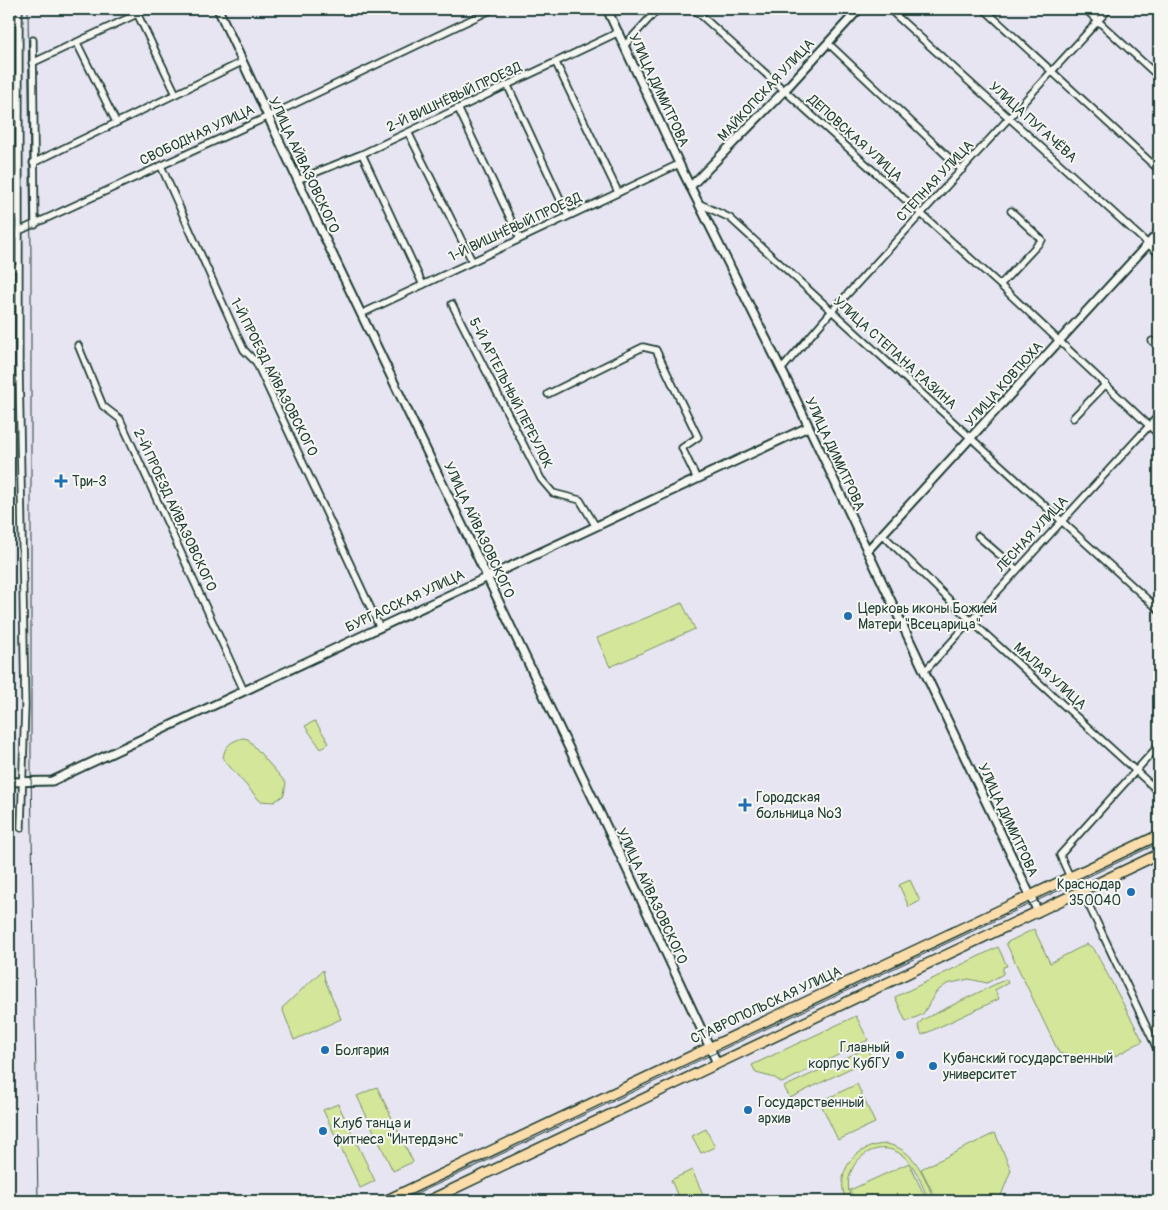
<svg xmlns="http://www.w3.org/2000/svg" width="1168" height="1210" viewBox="0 0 1168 1210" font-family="Pangolin,sans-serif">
	<rect width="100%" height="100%" fill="#e7e5f1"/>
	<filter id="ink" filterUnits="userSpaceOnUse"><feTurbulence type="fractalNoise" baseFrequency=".02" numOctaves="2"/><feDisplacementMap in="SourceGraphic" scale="10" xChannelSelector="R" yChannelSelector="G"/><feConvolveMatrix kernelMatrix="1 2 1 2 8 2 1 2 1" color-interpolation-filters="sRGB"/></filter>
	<g filter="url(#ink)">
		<path fill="#d3e69a" stroke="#799267" d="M682 603 695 629 610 667 597 638Z
			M315 721 329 743 321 749 305 726Z
			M243 738 248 739 286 783 284 795 274 802 260 801 223 759C224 746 231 741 243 738Z
			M910 880 920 901 909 907 899 885Z
			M1034 929 1050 963 1087 944 1094 949 1143 1041 1106 1061 1092 1063 1059 1053 1006 943Z
			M998 947 1007 966 1003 967V974L987 983 969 979 947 984 936 992 923 1014 906 1022 895 997Z
			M323 970 325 980 341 1019 294 1040 282 1008Z
			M1006 979 1008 983 995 990 999 999 922 1035 918 1026 922 1020Z
			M856 1016 868 1040 782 1083 775 1078 756 1073 752 1065Z
			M867 1048 871 1058 790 1098 784 1087Z
			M857 1084 875 1123 838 1140 820 1102Z
			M377 1087 413 1162 393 1171 357 1096Z
			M338 1104 375 1181 360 1188 323 1110Z
			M706 1129 715 1147 701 1153 692 1136Z
			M995 1133 1011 1170 999 1201H937L921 1169Z
			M886 1144C916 1149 924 1177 935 1201H929C922 1186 916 1165 902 1155 872 1134 837 1169 852 1201H846C834 1171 855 1145 886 1144Z
			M909 1163 927 1201H855L850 1190Z
			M692 1170 706 1201H680L671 1180Z"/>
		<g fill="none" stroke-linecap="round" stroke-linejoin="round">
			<defs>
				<path id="minor" d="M19 9V366L25 706 21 828
					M135 9 176 94
					M694 9 1000 285 1159 435
					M889 9 1159 254
					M984 9 1159 170
					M1085 9 1159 77
					M33 40 35 225
					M77 43 116 122
					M828 43 962 170
					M625 45 658 9
					M32 63 137 14
					M556 63 618 192
					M508 86 568 216
					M458 108 520 239
					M408 132 472 261
					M362 154 423 285
					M33 163 242 62
					M161 166 237 335 244 350 256 362 379 626
					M297 180 362 154 619 32
					M698 203 730 218 1159 610
					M19 231 267 117 493 9
					M9 268H19
					M1000 285 1042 240 1011 211
					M452 304 541 479 553 493 580 500 595 525
					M361 314 679 164
					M1152 341 1159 347
					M78 345 103 406 120 419 244 691
					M781 370 831 312 1109 9
					M548 394 643 347 656 350 698 437 682 448 696 477
					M1073 418 1106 384
					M883 535 970 620 1159 792
					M978 536 1017 570
					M924 672 1159 415
					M1070 877 1060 855 1159 745
					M1082 891 1159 1053"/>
				<path id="tertiary" d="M218 9 320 228 624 863 717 1063
					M607 9 683 172 791 389 1038 912
					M690 187 784 91 859 9
					M867 551 1159 232
					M9 782 52 781 808 427"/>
				<path id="primary" d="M385 1201 1159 835
					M428 1201 1159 854"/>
			</defs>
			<use href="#minor" stroke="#1f3d34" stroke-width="9"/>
			<use href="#tertiary" stroke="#1f3d34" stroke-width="11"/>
			<use href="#primary" stroke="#1f3d34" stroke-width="12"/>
			<use href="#minor" stroke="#f6f6f2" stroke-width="5.5"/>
			<use href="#tertiary" stroke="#f6f6f2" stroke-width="7"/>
			<use href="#primary" stroke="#faddab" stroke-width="9"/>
			<path stroke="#1f3d34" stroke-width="1" d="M28 9 31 255V771L38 1201
				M402 1201 1159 843"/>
		</g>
	</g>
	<g fill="#1f6fb2" stroke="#f6f6f2" stroke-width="2">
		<path d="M58.5 473.5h5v5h5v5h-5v5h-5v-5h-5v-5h5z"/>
		<circle cx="848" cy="616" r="5"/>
		<path d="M742.5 797.5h5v5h5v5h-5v5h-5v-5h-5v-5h5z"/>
		<circle cx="1131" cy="892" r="5"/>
		<circle cx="325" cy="1050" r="5"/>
		<circle cx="900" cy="1055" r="5"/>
		<circle cx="933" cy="1066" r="5"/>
		<circle cx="748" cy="1110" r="5"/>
		<circle cx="323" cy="1131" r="5"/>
	</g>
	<g text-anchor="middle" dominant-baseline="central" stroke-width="4" stroke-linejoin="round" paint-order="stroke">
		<g font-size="14" fill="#1f3d34" stroke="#f6f6f2">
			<text transform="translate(659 90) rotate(65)">УЛИЦА ДИМИТРОВА</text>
			<text transform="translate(766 90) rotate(-47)">МАЙКОПСКАЯ УЛИЦА</text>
			<text transform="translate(454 97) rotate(-25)">2-Й ВИШНЁВЫЙ ПРОЕЗД</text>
			<text transform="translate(1033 122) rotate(42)">УЛИЦА ПУГАЧЁВА</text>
			<text transform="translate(197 135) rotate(-25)">СВОБОДНАЯ УЛИЦА</text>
			<text transform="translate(855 138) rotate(42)">ДЕПОВСКАЯ УЛИЦА</text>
			<text transform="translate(304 165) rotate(65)">УЛИЦА АЙВАЗОВСКОГО</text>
			<text transform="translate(935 181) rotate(-47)">СТЕПНАЯ УЛИЦА</text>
			<text transform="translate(515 227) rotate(-25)">1-Й ВИШНЁВЫЙ ПРОЕЗД</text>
			<text transform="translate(895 353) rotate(42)">УЛИЦА СТЕПАНА РАЗИНА</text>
			<text transform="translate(274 377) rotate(63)">1-Й ПРОЕЗД АЙВАЗОВСКОГО</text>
			<text transform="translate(1004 384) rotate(-48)">УЛИЦА КОВТЮХА</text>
			<text transform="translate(511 393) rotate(63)">5-Й АРТЕЛЬНЫЙ ПЕРЕУЛОК</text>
			<text transform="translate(835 454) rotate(65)">УЛИЦА ДИМИТРОВА</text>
			<text transform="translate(175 510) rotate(65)">2-Й ПРОЕЗД АЙВАЗОВСКОГО</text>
			<text transform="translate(479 530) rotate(65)">УЛИЦА АЙВАЗОВСКОГО</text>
			<text transform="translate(1032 534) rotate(-47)">ЛЕСНАЯ УЛИЦА</text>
			<text transform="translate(405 601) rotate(-25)">БУРГАССКАЯ УЛИЦА</text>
			<text transform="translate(1050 676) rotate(42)">МАЛАЯ УЛИЦА</text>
			<text transform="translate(1008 820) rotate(65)">УЛИЦА ДИМИТРОВА</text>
			<text transform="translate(652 896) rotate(65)">УЛИЦА АЙВАЗОВСКОГО</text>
			<text transform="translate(766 1005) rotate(-25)">СТАВРОПОЛЬСКАЯ УЛИЦА</text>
		</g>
		<g font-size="14" fill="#1f3d34" stroke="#f6f6f2" text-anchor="start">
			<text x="72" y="481">Три-З</text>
			<text x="858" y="608">Церковь иконы Божией<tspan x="858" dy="16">Матери "Всецарица"</tspan></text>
			<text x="756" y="797">Городская<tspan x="756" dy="16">больница №3</tspan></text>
			<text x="1121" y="884" text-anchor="end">Краснодар<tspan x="1121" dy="16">350040</tspan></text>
			<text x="890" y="1047" text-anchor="end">Главный<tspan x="890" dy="16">корпус КубГУ</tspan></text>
			<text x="335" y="1050">Болгария</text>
			<text x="943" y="1058">Кубанский государственный<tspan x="943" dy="16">университет</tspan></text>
			<text x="758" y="1102">Государственный<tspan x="758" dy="16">архив</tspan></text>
			<text x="333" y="1123">Клуб танца и<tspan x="333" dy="16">фитнеса "Интердэнс"</tspan></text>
		</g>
	</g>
	<rect width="1168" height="1210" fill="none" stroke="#f6f6f2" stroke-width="30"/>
	<rect x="15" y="15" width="1138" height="1180" fill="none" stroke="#1f3d34" stroke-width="2" filter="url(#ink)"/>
</svg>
